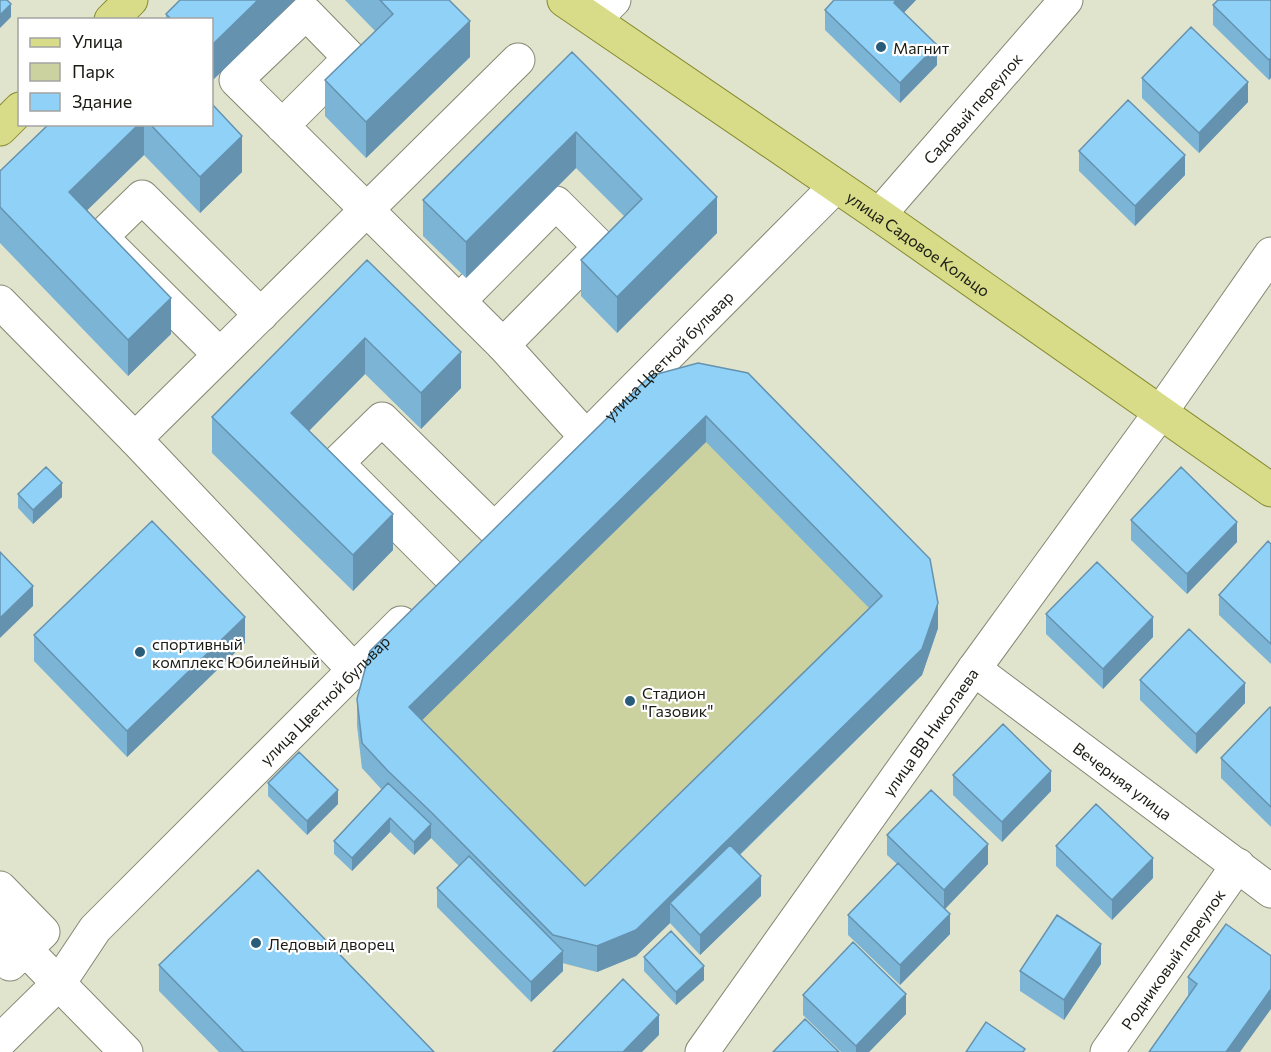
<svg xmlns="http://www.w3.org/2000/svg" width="1271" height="1052" viewBox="0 0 1271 1052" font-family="Commissioner,sans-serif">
	<rect width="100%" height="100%" fill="#e1e4cd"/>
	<path fill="#ccd1a0" d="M698 389 938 628 922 675 636 956 597 972 553 961 362 768 357 725 370 677Z"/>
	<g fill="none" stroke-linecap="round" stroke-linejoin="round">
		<defs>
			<g id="minor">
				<path d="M594 20 614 0"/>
				<path d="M282 126 350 58 306 13 236 80 503 345 587 438"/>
				<path id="s1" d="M879 215 1066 0"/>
				<path d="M459 301 556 203 600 247 503 345"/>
				<path d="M0 302 135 439 353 669"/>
				<path d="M220 355 101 237 142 197 261 315"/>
				<path d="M135 439 518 60"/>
				<path id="s2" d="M503 521 836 186"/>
				<path d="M449 575 337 463 382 419 495 530"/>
				<path id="s3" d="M974 669 1271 891"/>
				<path d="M0 888 43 932 25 949 126 1052"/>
				<path d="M0 954 10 964 25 949 2 925"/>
				<path id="s4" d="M0 1041 59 983 95 929 401 623"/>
				<path id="s5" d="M702 1052 974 669 1160 413 1271 254"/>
				<path id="s6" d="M1107 1052 1238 865"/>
			</g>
			<g id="major">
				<path id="s7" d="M564 0 879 215 1271 490"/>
				<path d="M111 20 131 0"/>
				<path d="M0 129 20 109"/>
			</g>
		</defs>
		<use href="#minor" stroke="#858773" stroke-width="35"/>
		<use href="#major" stroke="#858a2c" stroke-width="35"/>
		<use href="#minor" stroke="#fff" stroke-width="33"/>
		<use href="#major" stroke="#d8dc89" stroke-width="33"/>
	</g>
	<path fill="#7cb4d5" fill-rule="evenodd" d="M345 0H449L470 57 366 158 325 116V80L375 31Z
		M834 0H916L903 13 937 65 900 103 825 30V10Z
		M1271 0 1269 80 1213 25V5Z
		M166 14 212 20H166Z
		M572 52 717 233 617 333 581 296V260L624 216 576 168 466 278 423 236V200Z
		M1142 78 1248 102 1199 153 1142 98Z
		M49 124H212L242 172 200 213 144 155 87 210 171 334 128 376 0 243V171Z
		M1079 151 1185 175 1135 226 1079 171Z
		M367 260 461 388 421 429 365 374 309 431 393 550 353 591 212 453V417Z
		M698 363 938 628 922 675 740 855 761 896 700 955 670 923 636 956 597 972 563 963V971L531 1002 437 907V888L459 866 431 838 414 855 390 832 352 871 334 854V841L382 790 362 768 357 725V699ZM706 442 869 608 585 886 422 720Z
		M18 494 62 497 33 524 18 508Z
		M1131 520 1237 542 1187 594 1131 540Z
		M1271 544V664L1219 615V595Z
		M1046 614 1153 637 1103 689 1046 634Z
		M34 635 245 643 127 757 34 661Z
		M1140 680 1245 703 1196 754 1140 700Z
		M1271 708V827L1221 778V758Z
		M953 775 1051 791 1002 842 953 795Z
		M268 783 338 804 307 835 268 796Z
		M887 835 988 864 945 909 950 934 900 985 848 935V915L897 864 887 855Z
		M1056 846 1153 878 1112 920 1056 866Z
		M1271 956 1188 996V977Z
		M644 957 704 980 676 1005 644 971Z
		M1101 964 1064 1020 1020 991V971Z
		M159 965 434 1052H219L159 991Z
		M803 995 906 1014 869 1052H841L803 1015Z"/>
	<path fill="#6592ae" d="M258 0H295L212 81V45Z
		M896 0H916L894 23V3Z
		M11 4V17L0 28V15Z
		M470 21V57L366 158V122Z
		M937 45V65L900 103V83Z
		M1271 58V78L1269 80V60Z
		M1248 82V102L1199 153V133Z
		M139 124H144V155L69 228V192Z
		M576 132V168L466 278V242Z
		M242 136V172L200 213V177Z
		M1185 155V175L1135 226V206Z
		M717 197V233L617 333V297Z
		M171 298V334L128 376V340Z
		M365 338V374L291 449V413Z
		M461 352V388L421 429V393Z
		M706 416V442L409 733V707Z
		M62 483V497L33 524V510Z
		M393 514V550L353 591V555Z
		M1237 522V542L1187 594V574Z
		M33 586V606L0 638V618Z
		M938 603V628L922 675 680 913 670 903V923L636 956 597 972V946Z
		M245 617V643L127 757V731Z
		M1153 617V637L1103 689V669Z
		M1245 683V703L1196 754V734Z
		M1051 771V791L1002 842V822Z
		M338 790V804L307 835V821Z
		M390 818V832L352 871V858Z
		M431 824V838L414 855V842Z
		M988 844V864L944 910V890Z
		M1153 858V878L1112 920V900Z
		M761 876V896L700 955V935Z
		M950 914V934L900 985V965Z
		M1101 944V964L1064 1020V1000Z
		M563 951V971L531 1002V982Z
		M704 966V980L676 1005V992Z
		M1271 989V1009L1240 1052H1226Z
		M906 994V1014L869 1052H856V1046Z
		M659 1015V1035L642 1052H623Z"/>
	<path fill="#90d1f8" stroke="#6592ae" stroke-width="1.5" fill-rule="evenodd" d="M0 0H7L11 4 0 15Z
		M180 0H258L212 45V20H172L166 14Z
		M380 0H449L470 21 366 122 325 80 393 14Z
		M834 0H896L894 3 937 45 900 83 825 10Z
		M1218 0H1271V58L1269 60 1213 5Z
		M1191 27 1248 82 1199 133 1142 78Z
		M572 52 717 197 617 297 581 260 642 199 576 132 466 242 423 200Z
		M1128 100 1185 155 1135 206 1079 151Z
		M212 104 242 136 200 177 150 124H212Z
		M49 124H139L69 192 171 298 128 340 0 207V171Z
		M367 260 461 352 421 393 365 338 291 413 393 514 353 555 212 417Z
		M698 363 748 373 930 559 938 603 922 649 636 930 597 946 553 935 431 812 388 771 362 743 357 699 370 651 650 376ZM706 416 882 596 585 886 409 707Z
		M46 467 62 483 33 510 18 494Z
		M1181 467 1237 522 1187 574 1131 520Z
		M152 521 245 617 127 731 34 635Z
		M1268 541 1271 544V644L1219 595Z
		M0 552 33 586 0 618Z
		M1097 562 1153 617 1103 669 1046 614Z
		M1189 629 1245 683 1196 734 1140 680Z
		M1270 707 1271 708V807L1221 758Z
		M1003 724 1051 771 1002 822 953 775Z
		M299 752 338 790 307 821 268 783Z
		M388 783 431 824 414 842 390 818 352 858 334 841Z
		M931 790 988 844 944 890 887 835Z
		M1096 804 1153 858 1112 900 1056 846Z
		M730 845 761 876 700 935 670 903Z
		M469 856 563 951 531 982 437 888Z
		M898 863 950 914 900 965 848 915Z
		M258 870 434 1052H244L159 965Z
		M1057 915 1101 944 1064 1000 1020 971Z
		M1226 924 1271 956V989L1226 1052H1149L1197 984 1188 977Z
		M671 931 704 966 676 992 644 957Z
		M853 942 906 994 856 1046 803 995Z
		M623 979 659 1015 623 1052H553Z
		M805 1019 839 1052H773Z
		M986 1022 1025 1049 1023 1052H966Z"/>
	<g fill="#295c79" stroke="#fff" stroke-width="2">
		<circle cx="881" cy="47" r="6"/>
		<circle cx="140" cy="652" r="6"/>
		<circle cx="630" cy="701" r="6"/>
		<circle cx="256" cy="943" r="6"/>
	</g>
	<g text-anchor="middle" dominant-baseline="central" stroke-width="4.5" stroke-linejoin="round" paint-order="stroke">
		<g font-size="16" fill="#1a1b13" stroke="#fff" text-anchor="start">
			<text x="893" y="47">Магнит</text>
			<text x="152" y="643">спортивный<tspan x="152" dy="18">комплекс Юбилейный</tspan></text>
			<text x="642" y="692">Стадион<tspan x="642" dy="18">"Газовик"</tspan></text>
			<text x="268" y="943">Ледовый дворец</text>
		</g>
		<g font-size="16" fill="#1a1b13" stroke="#fff">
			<text stroke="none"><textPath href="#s1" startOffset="142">Садовый переулок</textPath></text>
			<text stroke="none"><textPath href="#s7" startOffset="430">улица Садовое Кольцо</textPath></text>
			<text stroke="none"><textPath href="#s2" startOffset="234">улица Цветной бульвар</textPath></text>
			<text stroke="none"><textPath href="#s4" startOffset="472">улица Цветной бульвар</textPath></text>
			<text stroke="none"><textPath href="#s5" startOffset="393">улица ВВ Николаева</textPath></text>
			<text stroke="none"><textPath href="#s3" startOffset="186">Вечерняя улица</textPath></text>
			<text stroke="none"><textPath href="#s6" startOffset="114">Родниковый переулок</textPath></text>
		</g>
	</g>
	<rect x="18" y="18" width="195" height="108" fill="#ffffff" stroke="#a3a4a1" stroke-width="1.5"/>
	<rect x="30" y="38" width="30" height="9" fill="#d8dc89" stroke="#a3a4a1" stroke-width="1.5"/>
	<text x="72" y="48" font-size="18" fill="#1a1b13">Улица</text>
	<rect x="30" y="63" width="30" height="18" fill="#ccd1a0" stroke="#a3a4a1" stroke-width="1.5"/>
	<text x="72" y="78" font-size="18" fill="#1a1b13">Парк</text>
	<rect x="30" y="93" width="30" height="18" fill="#90d1f8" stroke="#a3a4a1" stroke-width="1.5"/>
	<text x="72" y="108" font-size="18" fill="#1a1b13">Здание</text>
</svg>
